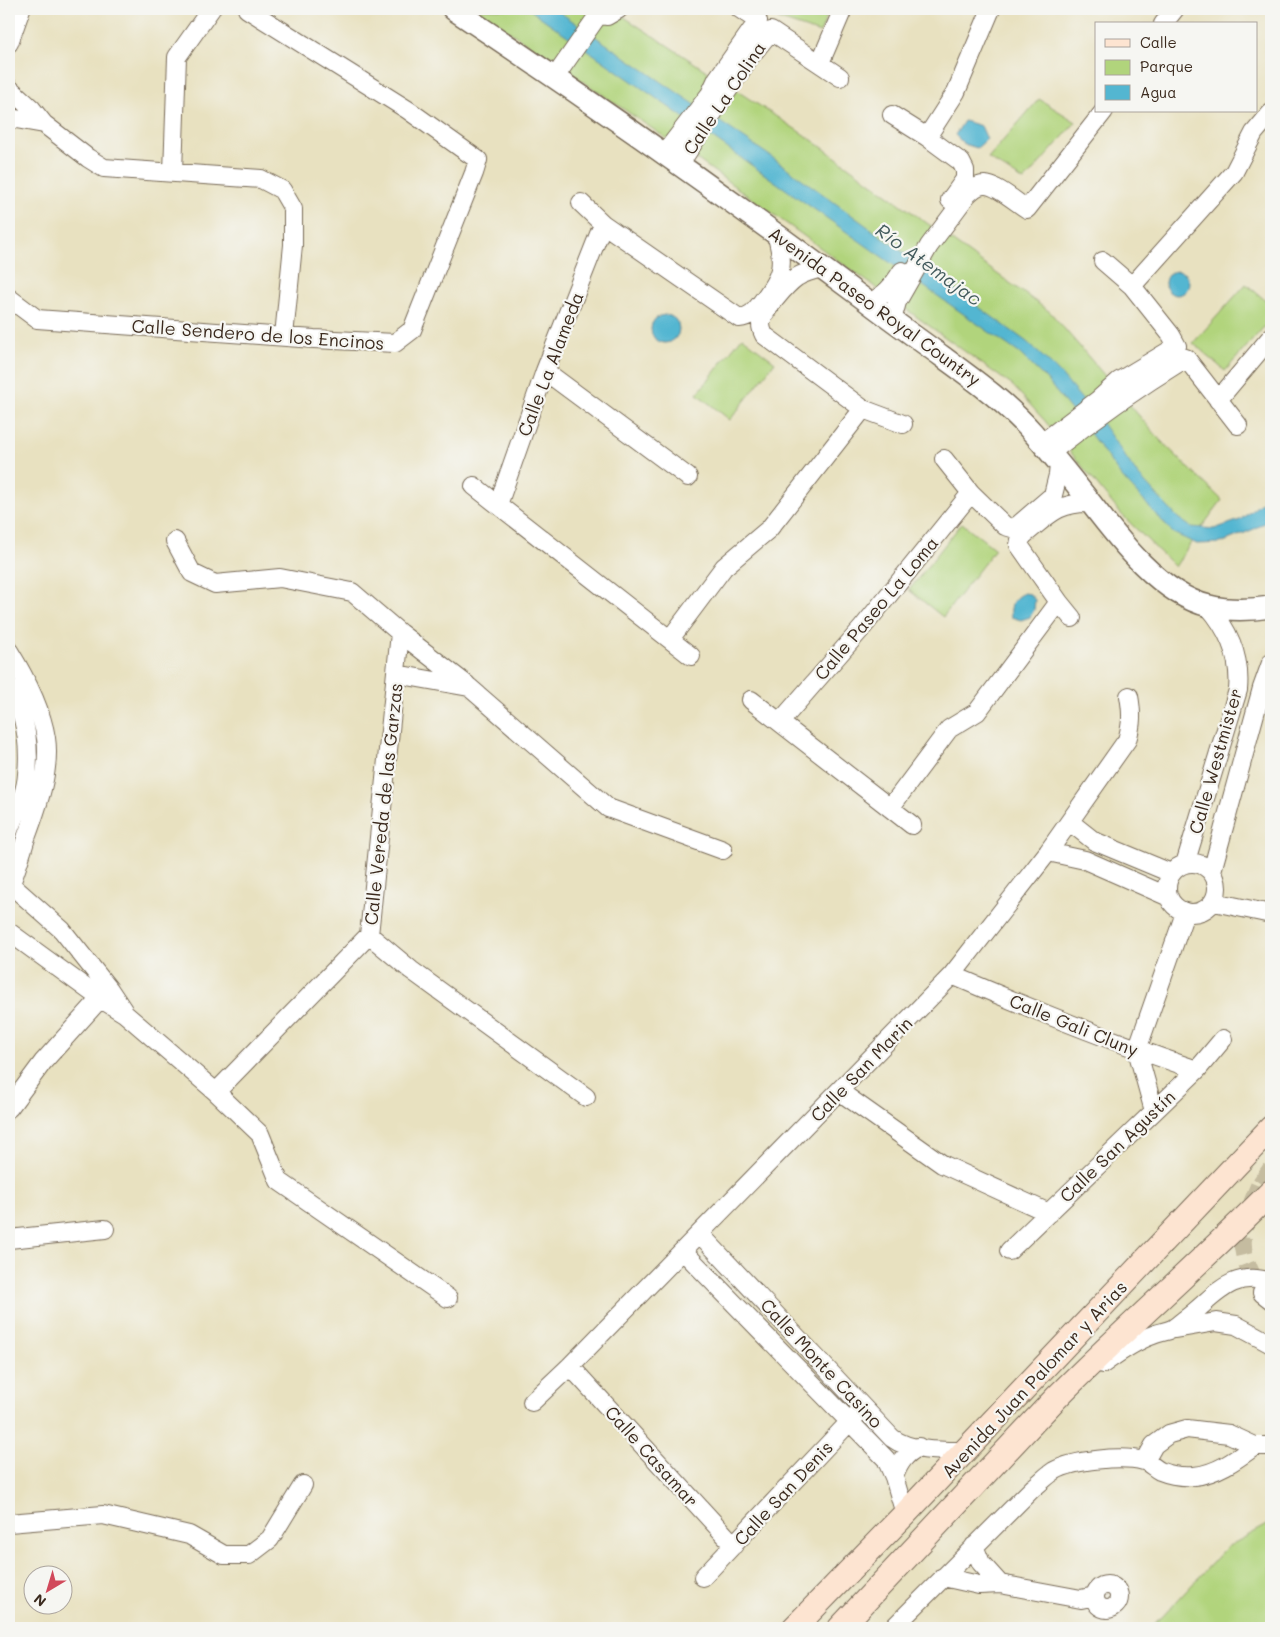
<svg xmlns="http://www.w3.org/2000/svg" width="1280" height="1637" viewBox="0 0 1280 1637" font-family="Mali,sans-serif">
	<rect width="100%" height="100%" fill="#f6f6f2"/>
	<filter id="ink" filterUnits="userSpaceOnUse"><feTurbulence type="fractalNoise" baseFrequency=".02" numOctaves="2"/><feDisplacementMap in="SourceGraphic" scale="10" xChannelSelector="R" yChannelSelector="G"/><feConvolveMatrix kernelMatrix="1 2 1 2 8 2 1 2 1" color-interpolation-filters="sRGB"/></filter>
	<filter id="wash" filterUnits="userSpaceOnUse"><feTurbulence type="fractalNoise" baseFrequency=".0096" numOctaves="4" result="noise"/><feDisplacementMap in="SourceGraphic" scale="20" xChannelSelector="R" yChannelSelector="G"/><feGaussianBlur stdDeviation="1.12" result="paint"/><feColorMatrix in="noise" values="0 0 0 0 0 0 0 0 0 0 0 0 0 0 0 0 0 1.4 0 .05"/><feComposite in="paint" operator="in"/></filter>
	<g filter="url(#wash)">
		<rect width="100%" height="100%" fill="#e8e1c0"/>
		<path fill="#b1d47c" stroke="#767f4d" d="M476 9H612L812 140 1050 312 1160 440 1222 500 1196 535 1175 567 1121 514 1045 421 1013 386 691 155Z
			M783 9H830L820 33 778 19Z
			M1039 99 1076 122 1024 181 988 158Z
			M1246 284 1271 305V319L1225 371 1193 343Z
			M742 337 775 362 730 420 697 394Z
			M962 523 995 549 943 617 909 590Z
			M1271 1523V1628H1148L1162 1617 1227 1547Z"/>
		<path fill="#53b6d1" stroke="#477078" d="M529 9H555L773 158 1027 342 1057 370 1102 423 1138 475 1178 518 1191 527 1214 529 1240 520 1266 499 1271 502V519L1254 529 1221 543 1197 544 1173 533 1121 476 1092 436 1045 378 1019 353Z
			M964 121 981 126 987 139 977 148 964 144 955 135Z
			M1165 283a12 12 0 1 1 24 0a12 12 0 1 1-24 0Z
			M651 329a14 14 0 1 1 28 0a14 14 0 1 1-28 0Z
			M1024 593 1030 594 1035 600 1034 610 1030 617 1021 620 1011 617C1010 605 1012 598 1024 593Z"/>
	</g>
	<g filter="url(#ink)">
		<g fill="none" stroke-linecap="round" stroke-linejoin="round">
			<path stroke="#c5bca0" stroke-width="18" stroke-dasharray="18 9" stroke-linecap="butt" d="M1271 1169 1259 1186 1271 1214
				M1259 1186C1241 1230 1233 1247 1261 1290"/>
			<defs>
				<path id="minor" d="M599 14 607 16 619 9
					M1163 24 1175 9
					M9 43 21 9
					M820 63 843 9
					M555 77 599 14
					M9 88 32 109 44 124 88 158 104 168 261 179 282 190 293 209V245L284 336
					M892 115 927 137 961 162 965 170V179L950 200
					M9 121 16 119 44 124
					M927 137 956 92 991 9
					M664 154 710 94 717 79 758 21 740 9
					M679 165 749 58 771 31 840 77
					M173 172 177 57 211 9
					M581 203 603 224 739 318C750 317 755 311 761 303 781 277 786 266 776 234
					M823 268C814 270 805 272 797 277 787 284 762 312 761 324 761 328 762 331 764 335L863 409 903 424
					M1132 286 1234 172 1254 133 1271 113
					M9 298 37 319 314 339 395 343 412 330 474 173 478 160 408 110 247 9
					M869 303C885 295 893 286 902 271
					M892 320 897 302 929 246 967 195C972 190 977 185 984 185 996 184 1017 203 1027 209L1104 111
					M545 371 688 477
					M1218 400 1271 337
					M1042 443 1098 400 1119 381 1177 346 1171 335 1132 286 1103 261
					M1050 453C1093 419 1139 387 1186 358L1238 425
					M944 459 971 493 1005 526 1012 528 1017 526 1053 495 1058 475 1059 464
					M474 486 691 656
					M498 505 545 371 603 224
					M175 541 192 573 215 584 280 578 352 592 400 633 467 685
					M1072 618 1059 602 1019 545 1020 540 1024 535C1048 516 1057 502 1091 503
					M670 639 724 567 769 529 863 409
					M9 651C25 677 41 707 46 738 51 770 37 808 26 838 21 854 16 872 9 888
					M396 674 469 687 608 808 723 850
					M9 687C25 713 30 744 27 774 26 793 16 812 9 830
					M751 700 912 825
					M780 722 862 628 971 493
					M890 808 949 729 977 712 1059 602
					M1070 822 1094 841 1171 873
					M1048 852 1085 860 1169 897
					M1167 888a25 25 0 1 1 50 0a25 25 0 1 1-50 0Z
					M1185 864 1238 690C1241 657 1229 630 1208 606
					M1212 871 1262 688 1271 663
					M9 883 62 930 109 989 123 1010
					M1214 902 1271 914
					M9 932 101 999 124 1013 216 1092 260 1134 279 1181 448 1298
					M369 935 411 970 586 1097
					M952 975C1033 1010 1113 1042 1197 1070
					M839 1091 942 1164 1049 1213
					M216 1092 369 935 400 633
					M9 1108 43 1062 107 991
					M1154 1111 1137 1050 1185 913
					M700 1234 892 1438C911 1452 942 1451 965 1451
					M9 1239 105 1229
					M683 1251 886 1459 894 1477 905 1514
					M1009 1251 1197 1070 1223 1039
					M1262 1293 1271 1300
					M1175 1329 1216 1322 1236 1325 1271 1344
					M1103 1364C1118 1353 1135 1341 1153 1335 1159 1332 1166 1332 1172 1329 1176 1327 1180 1323 1184 1320 1214 1298 1230 1269 1271 1282
					M570 1366 734 1545
					M532 1402 570 1366 952 975 1048 852 1127 740C1132 724 1132 713 1129 696
					M1145 1461 1154 1445 1169 1434 1187 1429 1229 1434 1255 1446H1271
					M894 1477C899 1463 905 1454 919 1447
					M9 1523 103 1515 189 1535 224 1555H249L270 1539 303 1485
					M974 1546 981 1563 1000 1584
					M703 1577 857 1414
					M943 1577 979 1585 1000 1584 1081 1599 1095 1596
					M1095 1597a12 12 0 1 1 24 0a12 12 0 1 1-24 0Z
					M893 1628 1033 1488C1040 1483 1046 1476 1054 1471 1073 1460 1122 1455 1144 1461 1150 1463 1154 1468 1160 1471 1170 1475 1183 1477 1194 1476 1217 1474 1237 1459 1255 1446"/>
				<path id="tertiary" d="M453 9C593 102 730 199 864 299 890 319 917 338 943 357 976 381 1008 404 1034 434 1054 456 1072 479 1090 502 1119 540 1161 595 1209 606 1229 611 1251 610 1271 607"/>
				<path id="secondary" d="M794 1628 905 1514 1271 1128
					M840 1628 1056 1398C1126 1327 1201 1263 1271 1192"/>
			</defs>
			<use href="#minor" stroke="#786a57" stroke-width="20"/>
			<use href="#tertiary" stroke="#786a57" stroke-width="24"/>
			<use href="#secondary" stroke="#786a57" stroke-width="26"/>
			<use href="#minor" stroke="#fff" stroke-width="18"/>
			<use href="#tertiary" stroke="#fff" stroke-width="21"/>
			<use href="#secondary" stroke="#fde4d1" stroke-width="24"/>
		</g>
	</g>
	<g text-anchor="middle" dominant-baseline="central" stroke-width="4.5" stroke-linejoin="round" paint-order="stroke">
		<g font-size="18" fill="#3b2a1e" stroke="#f6f6f2">
			<text transform="translate(724 98) rotate(-56)">Calle La Colina</text>
			<text transform="translate(875 306) rotate(36)">Avenida Paseo Royal Country</text>
			<text transform="translate(258 334) rotate(4)">Calle Sendero de los Encinos</text>
			<text transform="translate(550 364) rotate(-69)">Calle La Alameda</text>
			<text transform="translate(876 608) rotate(-50)">Calle Paseo La Loma</text>
			<text transform="translate(1215 761) rotate(-74)">Calle Westmister</text>
			<text transform="translate(383 804) rotate(-84)">Calle Vereda de las Garzas</text>
			<text transform="translate(1074 1025) rotate(22)">Calle Gali Cluny</text>
			<text transform="translate(861 1069) rotate(-46)">Calle San Marin</text>
			<text transform="translate(1117 1146) rotate(-44)">Calle San Agustín</text>
			<text transform="translate(822 1363) rotate(47)">Calle Monte Casino</text>
			<text transform="translate(1034 1379) rotate(-47)">Avenida Juan Palomar y Arias</text>
			<text transform="translate(652 1456) rotate(48)">Calle Casamar</text>
			<text transform="translate(783 1493) rotate(-47)">Calle San Denis</text>
		</g>
		<g font-size="19" font-style="italic" fill="#435b5d" stroke="#f6f6f2">
			<text transform="translate(929 264) rotate(36)">Río Atemajac</text>
		</g>
	</g>
	<rect width="1280" height="1637" fill="none" stroke="#f6f6f2" stroke-width="30"/>
	<rect x="1095" y="22" width="162" height="90" fill="#f6f6f2" stroke="#aba49d"/>
	<rect x="1105" y="39" width="25" height="8" fill="#fde4d1" stroke="#aba49d"/>
	<text x="1140" y="48" font-size="15" fill="#3b2a1e">Calle</text>
	<rect x="1105" y="60" width="25" height="15" fill="#b1d47c" stroke="#aba49d"/>
	<text x="1140" y="72" font-size="15" fill="#3b2a1e">Parque</text>
	<rect x="1105" y="85" width="25" height="15" fill="#53b6d1" stroke="#aba49d"/>
	<text x="1140" y="98" font-size="15" fill="#3b2a1e">Agua</text>
	<g transform="translate(48 1590) rotate(218)"><circle r="24" fill="#f6f6f2" stroke="#aba49d"/>
	<path d="M0-4L9 19L0 12L-9 19Z" fill="#d1495b"/>
	<text y="-8" font-size="14" font-weight="bold" text-anchor="middle" fill="#3b2a1e">N</text>
	</g>
</svg>
